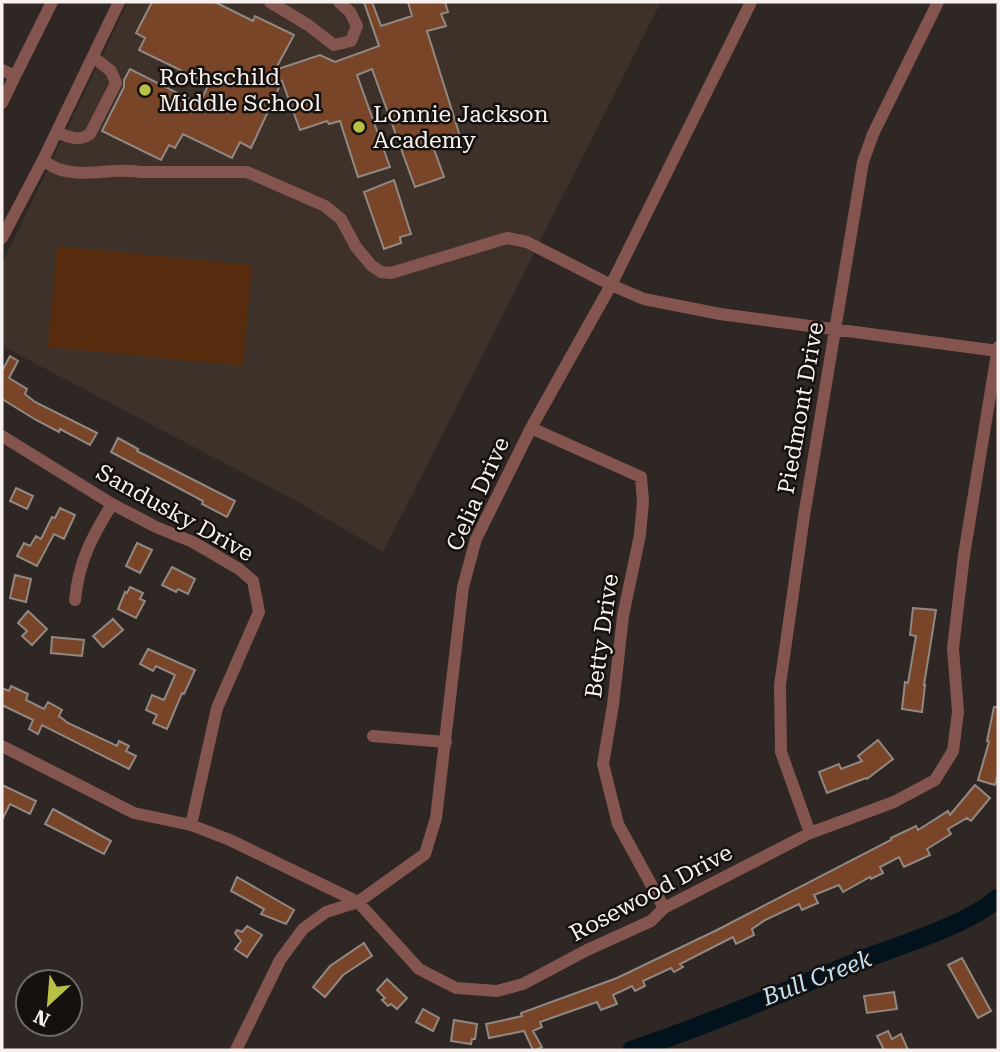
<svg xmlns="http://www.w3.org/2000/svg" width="1000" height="1052" viewBox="0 0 1000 1052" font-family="'Roboto Serif',serif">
	<rect width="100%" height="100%" fill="#2e2724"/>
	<path fill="#3d312a" d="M128 2H661L383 552 300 503 2 346V264Z"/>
	<path fill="#572b0d" d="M57 246 252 265 243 366 48 347Z"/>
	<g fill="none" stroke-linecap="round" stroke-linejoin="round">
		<path stroke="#02131e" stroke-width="19" d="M632 1050C714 1023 792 988 872 956 907 943 972 922 998 898"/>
	</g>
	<path fill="#794528" stroke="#918884" stroke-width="2" d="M152 2H215L253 21 255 16 294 35 275 70 320 55 335 62 379 46 364 2H372L381 26 412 16 408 2H445L448 12 441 14 446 26 427 31 459 133 450 138 452 142 434 149 444 177 415 187 372 69 357 75 390 167 358 177 340 121 329 124 327 121 300 130 282 81 251 148 240 142 232 158 183 134 175 148 169 145 161 160 102 131 124 87V80L130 69 199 104 209 84 139 50 145 38 136 33Z
		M394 180 411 234 400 237 401 243 384 249 364 192Z
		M10 356 18 361 9 378 27 389 25 394 35 402 97 433 90 445 60 429 59 432 36 420 2 399V371Z
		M118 438 138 449 137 451 235 501 227 517 202 504 203 501 111 452Z
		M16 488 33 496 27 509 10 501Z
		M60 508 75 515 64 539 54 534 37 566 17 556 24 543 30 546 36 536 41 539 52 517 55 518Z
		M137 543 152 550 140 573 126 566Z
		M172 567 195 579 188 594 178 589 176 592 162 585Z
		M15 575 31 579 26 602 10 598Z
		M130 587 143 593 140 599 145 601 136 618 118 609 125 592 127 593Z
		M913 608 936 610 924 685H925L922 712 902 709 905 682 908 683 916 636 910 635Z
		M28 611 47 629 32 645 22 636 27 631 18 623Z
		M113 619 123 630 103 647 93 636Z
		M52 637 84 640 82 656 51 653Z
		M148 649 195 670 184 694 182 693 167 729 153 723 157 715 146 710 152 695 164 700 175 675 156 666 153 671 140 664Z
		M11 686 28 694 26 700 44 709 48 702 62 710 59 716 68 723 117 746 119 741 129 746 126 751 136 756 129 769 42 725 38 734 29 729 33 720 2 705V688L9 691Z
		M994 707H998V774L995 785 978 780 989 742 987 741Z
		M878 740 893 759 867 779 866 778 827 793 819 772 839 764 841 769 862 761 858 756Z
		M2 785 36 801 30 814 10 804 2 820Z
		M975 785 990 798 971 821 967 818 948 829 951 834 927 849 930 855 904 867 899 857 880 867 883 873 871 879 870 877 843 892 839 885 814 895 818 903 802 910 799 904 765 920 752 929 754 935 736 944 733 937 680 964 683 967 674 972 671 968 643 981 645 986 635 991 632 986 613 995 617 1004 601 1010 597 1002 540 1022 542 1027 533 1031 542 1047 536 1050H533L524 1031 489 1038 486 1024 522 1016 521 1013 617 978 717 930 891 840V838L916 826 918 830 948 811 950 815Z
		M53 809 111 841 104 854 45 824Z
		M237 877 294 910 286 924 261 914 264 909 231 891Z
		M247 926 262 935 247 957 235 949 241 941 235 933 237 930 242 932Z
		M364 943 372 956 343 975 325 997 313 987 330 966Z
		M962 958 991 1011 978 1018 948 965Z
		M387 979 407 998 397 1009 391 1004 388 1006 382 1000 385 998 377 990Z
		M894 992 897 1009 867 1013 864 996Z
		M423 1009 439 1018 433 1031 416 1022Z
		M454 1020 477 1024 475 1039H472L471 1044 451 1041Z
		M888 1031 892 1039 901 1034 908 1050H884L877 1036Z"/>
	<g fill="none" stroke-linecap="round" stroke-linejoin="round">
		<path stroke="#84554f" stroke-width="12" d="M270 2 308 25 334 45 351 41 357 26 350 12 339 2
			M2 70 15 76 52 2
			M2 103 15 76
			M57 132C68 137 79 142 90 134L116 83 111 71 93 57
			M43 160C47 163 53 167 58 169 84 178 113 167 140 172H247L325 206 341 219 356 247 372 266 381 272 391 273 507 238 527 242 611 285 644 299 720 314 998 351
			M2 238 43 160 119 2
			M531 428 641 477 643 501 640 535 623 616 613 705 603 764 618 824 664 908
			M2 436 112 504 156 527 193 542 239 569 253 581 259 612 217 708 191 825
			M75 600C79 560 92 537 112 504
			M373 736 446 742
			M2 746 134 813 191 825 230 840 358 902 419 969 456 988 497 991 523 984 587 950 651 921 664 908 810 833 894 802 935 780 953 751 958 712 953 648 964 555 998 347
			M810 833 781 752 780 685 804 516 863 162 873 134 938 2
			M236 1050 280 960 303 929 326 912 358 902 425 854 436 818 463 587 476 539 531 428 611 285 751 2"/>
	</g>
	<g fill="#b9c046" stroke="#14110f" stroke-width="2.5">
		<circle cx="145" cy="90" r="7"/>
		<circle cx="359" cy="127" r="7"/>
	</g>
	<g text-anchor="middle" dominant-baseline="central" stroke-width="5" stroke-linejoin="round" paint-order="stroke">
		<g font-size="23" fill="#f7f2ef" stroke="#14110f" text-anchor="start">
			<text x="159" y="77">Rothschild<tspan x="159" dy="26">Middle School</tspan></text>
			<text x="373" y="114">Lonnie Jackson<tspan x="373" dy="26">Academy</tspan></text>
		</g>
		<g font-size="23" fill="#f7f2ef" stroke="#14110f">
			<text transform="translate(801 408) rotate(-80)">Piedmont Drive</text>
			<text transform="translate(478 494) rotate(-66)">Celia Drive</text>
			<text transform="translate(175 513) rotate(29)">Sandusky Drive</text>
			<text transform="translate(602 636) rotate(-82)">Betty Drive</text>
			<text transform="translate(651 893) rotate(-28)">Rosewood Drive</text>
		</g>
		<g font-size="24" font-style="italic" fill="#c0e0f6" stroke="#14110f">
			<text transform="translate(817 978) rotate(-21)">Bull Creek</text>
		</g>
	</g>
	<rect width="1000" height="1052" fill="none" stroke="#f7f2ef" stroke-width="7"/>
	<g transform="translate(49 1003) rotate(206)"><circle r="33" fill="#14110f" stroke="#6f6b69" stroke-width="2"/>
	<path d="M0-5L12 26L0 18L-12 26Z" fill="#b9c046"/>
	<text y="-10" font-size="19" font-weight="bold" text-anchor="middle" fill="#f7f2ef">N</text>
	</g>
</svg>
